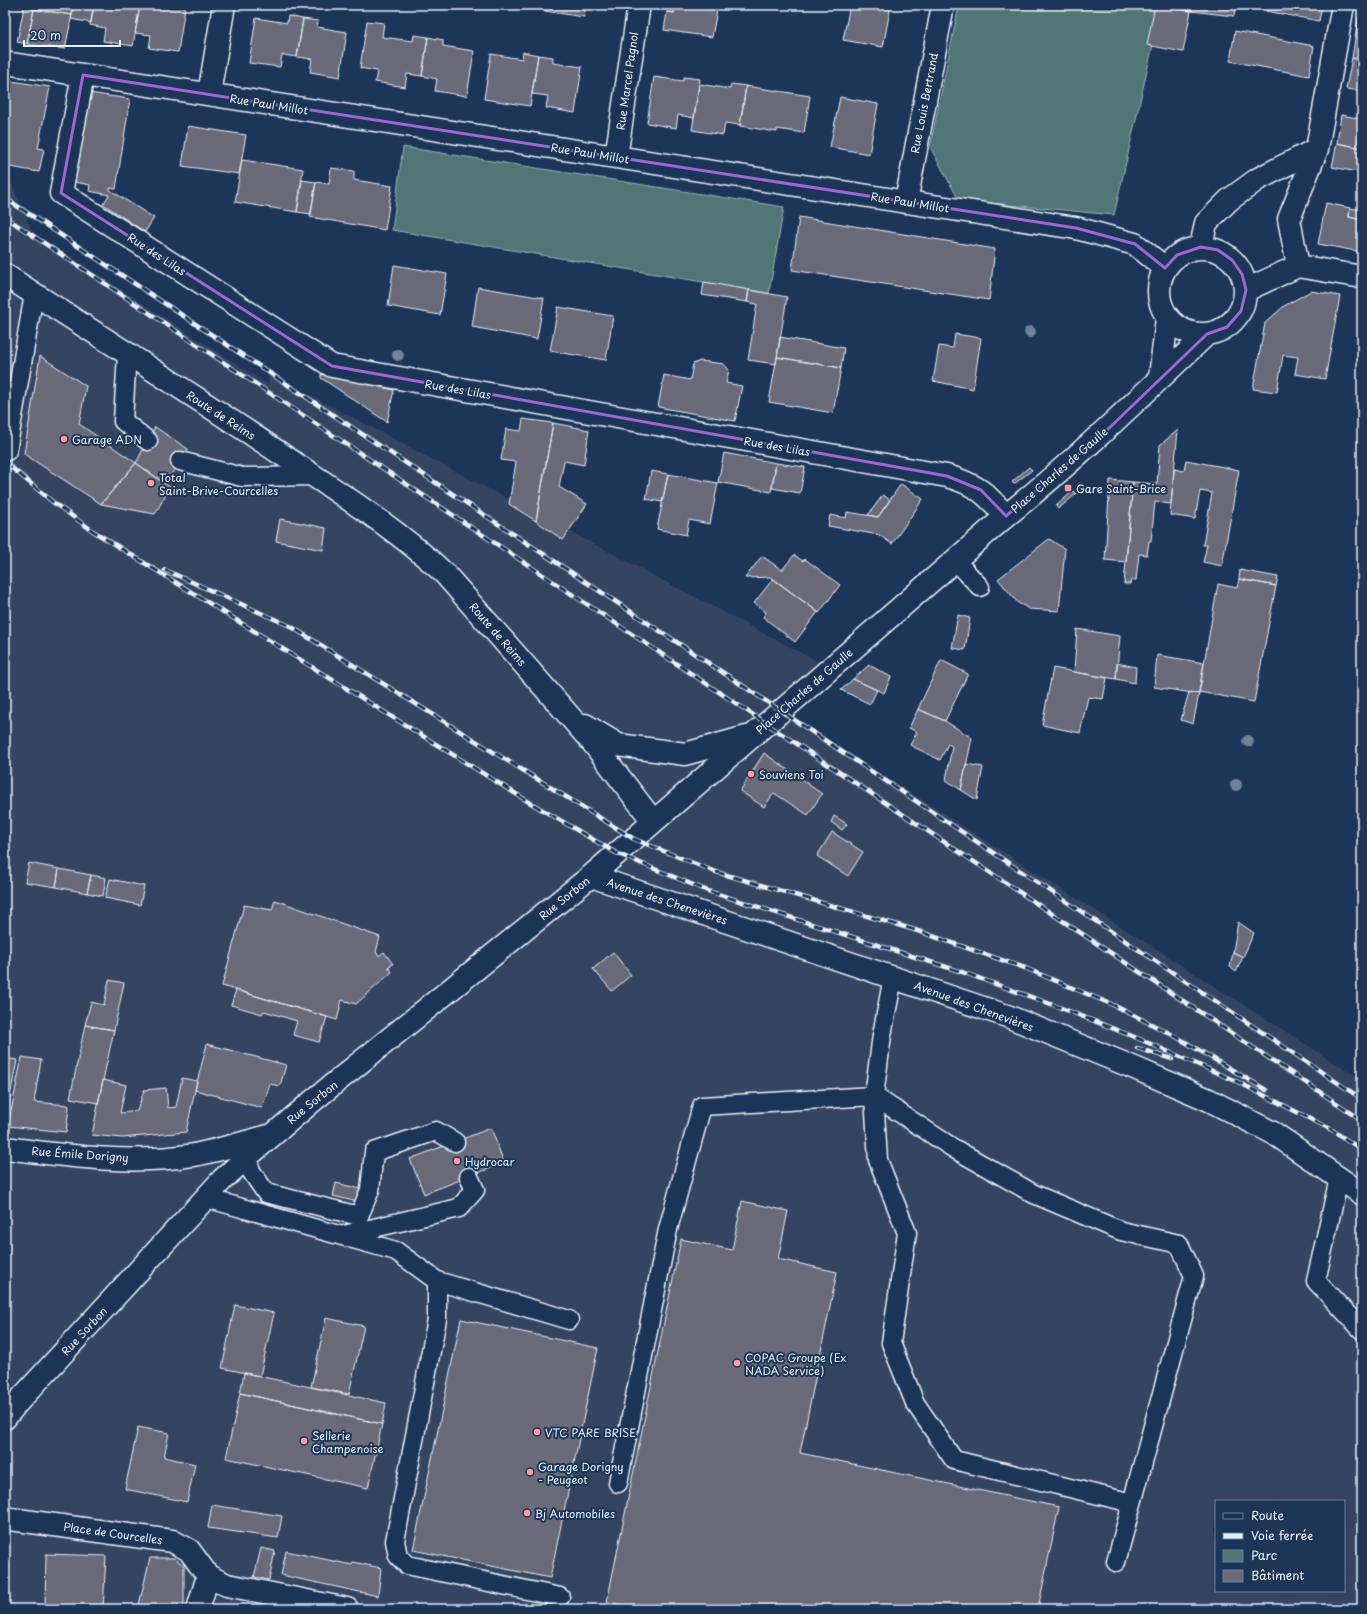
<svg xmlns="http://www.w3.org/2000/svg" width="1367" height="1614" viewBox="0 0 1367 1614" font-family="'Playpen Sans',sans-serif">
	<rect width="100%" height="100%" fill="#1d3557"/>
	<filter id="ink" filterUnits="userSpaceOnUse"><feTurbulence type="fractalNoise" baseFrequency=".025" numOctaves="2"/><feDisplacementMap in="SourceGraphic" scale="8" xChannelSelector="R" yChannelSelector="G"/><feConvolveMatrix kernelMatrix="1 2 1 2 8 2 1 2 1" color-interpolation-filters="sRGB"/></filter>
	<g filter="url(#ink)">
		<path fill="#344561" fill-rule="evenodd" d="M5 169 33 233 269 385 268 373 830 668 782 711 1362 1080V1609H5ZM1216 1501H1344V1591H1216Z"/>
		<path fill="#527474" stroke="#9db2b6" d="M959 5H1162L1114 215 959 200 930 147Z
			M403 147 784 207 769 293 392 230Z"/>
		<path fill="#6a6a79" stroke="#e8f1f8" d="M35 5H74L72 15 34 9Z
			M74 5H94L91 23 71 19Z
			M94 5H140L133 46 103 41 105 28 90 25Z
			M140 5H170L185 7 178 52 149 48 151 35 135 33Z
			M546 5H586L584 17 545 11Z
			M668 5H676L674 13 667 12Z
			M676 5 717 10 712 37 664 30 667 12 674 13Z
			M684 5H718L717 10Z
			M850 5H891L883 47 843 40Z
			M1155 5 1191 11 1183 52 1147 45Z
			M1162 5H1192L1191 11Z
			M1192 5H1237L1234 16 1191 11Z
			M1267 5H1322L1319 21 1266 11Z
			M1361 5H1362V20L1358 19Z
			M24 7 34 9 27 44 17 42Z
			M34 9 72 15 65 49 27 44Z
			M288 16 303 19 297 57 282 55 280 67 249 63 256 18 287 23Z
			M303 19 318 21 317 27 347 32 340 77 310 72 312 59 297 57Z
			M1358 19 1362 20V60L1352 58Z
			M367 21 384 23 382 37 413 41 414 35 428 37 422 76 407 74 405 87 375 82 377 71 360 68Z
			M1235 31 1314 46 1309 76 1230 61Z
			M428 37 443 40V46L474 51 467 96 435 91 437 79 422 76Z
			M523 52 538 55 530 106 484 99 491 54 522 59Z
			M538 55 553 57V63L582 67 575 113 546 108 548 96 532 94Z
			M1352 58 1362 60V91L1346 89Z
			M654 77 683 81 684 77 700 79 694 118 678 115 676 128 647 123Z
			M5 80 50 87 38 148 44 149 39 172 10 167 5 161Z
			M699 84 730 89 731 84 746 86 740 125 725 123 723 135 692 130Z
			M746 86 810 96 804 133 777 129V132L740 126Z
			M82 92 130 99 116 189 110 188V190L154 218 145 232 103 204 109 195 89 191 90 185 69 181Z
			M840 97 878 104 869 154 830 147Z
			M1341 115 1362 119V148L1337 143Z
			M188 126 246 135 239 174 182 166Z
			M1337 143 1362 148V173L1332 167Z
			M242 160 303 169 297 212 235 202Z
			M331 168 354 171V180L392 186 385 230 310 217 316 182 329 184Z
			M302 180 316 182 311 214 297 212Z
			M1326 203 1350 208 1349 217 1362 220V252L1318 244Z
			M1350 208 1362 210V220L1349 217Z
			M799 217 995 249 989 300 792 270Z
			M394 265 447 274 440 315 388 306Z
			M704 282 749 290 747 302 702 295Z
			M478 287 544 298 537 339 472 327Z
			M749 290 787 297 776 364 748 360 757 304 747 302Z
			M1311 291 1340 296 1325 379 1295 374 1298 357 1283 355 1277 392 1253 389 1265 323 1284 306Z
			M558 307 613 316 606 360 550 351Z
			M955 334 981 338 973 389 933 381 939 346 953 348Z
			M780 337 844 348 841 368 777 357Z
			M40 356 86 386 79 424 136 463 101 504 24 454Z
			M777 357 841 368 833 413 769 402Z
			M700 361 724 364 729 370 726 383 742 386 735 421 658 407 664 375 690 380 693 364Z
			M321 374 394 390 387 422 321 378Z
			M523 419 553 423 536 521 509 504 516 462 501 460 506 429 521 431Z
			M553 423 589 430 584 465 564 461 559 487 587 504 563 540 536 521Z
			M155 427 188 449 165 484 136 463Z
			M1178 430 1171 504 1155 502 1151 541H1149L1147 555 1139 554 1136 580H1131L1130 584H1124L1133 482 1157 484 1160 445Z
			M724 453 776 463 771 492 718 482Z
			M1186 460 1239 470 1222 566 1203 562 1207 545H1203L1212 493 1200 491 1195 519 1170 515 1174 469 1184 471Z
			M136 463 170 487 155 514 101 504Z
			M776 463 805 467 800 493 772 488Z
			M1029 467 1032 470 1014 484 1012 482Z
			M651 471 668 474 662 502 646 499Z
			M668 474 718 483 710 524 689 520 686 535 657 529Z
			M1110 480 1133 482 1126 562 1105 560Z
			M901 484 923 499 892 544 879 535 828 526 830 515 846 518 847 512 878 517Z
			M1073 491 1076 494 1058 509 1056 506Z
			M883 495 890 500 878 517 868 515Z
			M280 519 326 528 323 550 276 541Z
			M1049 539 1065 549 1059 611 1029 609 1024 606 1018 603 998 579Z
			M794 555 803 561 805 559 840 585 819 613 771 577 745 578 762 556 782 570Z
			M1240 570 1278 577 1276 586 1239 579Z
			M773 579 818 612 795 642 763 617 766 612 754 603Z
			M1239 579 1276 586 1254 702 1199 692 1218 584 1237 588Z
			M958 615 970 618 965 650 952 648Z
			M1077 629 1120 636 1116 679 1074 672Z
			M1157 655 1204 663 1199 694 1154 687Z
			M941 660 968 674 945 721 918 709Z
			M1117 663 1136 667 1135 683 1116 679Z
			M869 665 891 677 884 693 853 679Z
			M1053 668 1107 678 1103 699 1088 697 1080 733 1042 725Z
			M853 679 877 690 870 704 841 690Z
			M1189 692 1199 694 1193 724 1181 720Z
			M918 709 945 721 972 738 961 790 946 780 952 746 948 744 940 760 910 745 917 732 909 728Z
			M764 753 822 794 808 815 774 793 764 807 740 791Z
			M966 764 983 767 977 800 961 790Z
			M834 816 847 824 842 830 831 822Z
			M832 832 863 852 848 876 817 856Z
			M29 863 59 869 56 887 25 882Z
			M59 869 91 875 87 893 56 887Z
			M91 875 106 878 103 896 87 893Z
			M110 879 144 886 140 905 105 898Z
			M275 900 380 937 376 952 379 956 384 952 393 964 388 967 392 972 356 1004 342 1000 337 1020 222 986 244 905 272 910Z
			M1238 922 1254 933 1243 957 1233 952Z
			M613 952 631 975 612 991 593 969Z
			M1233 952 1243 957 1236 972 1230 967Z
			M109 980 124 983 114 1030 85 1025 91 1002 104 1005Z
			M236 990 327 1017 319 1042 293 1035 297 1021 264 1011 262 1014 231 1005Z
			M85 1025 114 1030 98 1103 70 1098Z
			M207 1044 286 1065 280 1086 270 1084 262 1108 195 1090Z
			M22 1057 41 1060 34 1102 68 1105 69 1107 66 1132 8 1126Z
			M5 1058 17 1060 9 1102H5Z
			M182 1078 197 1081 186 1132 122 1138 92 1135 103 1080 126 1085 120 1113 137 1111 144 1090 166 1088 168 1108 176 1107Z
			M491 1128 504 1163 424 1194 410 1159Z
			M336 1183 361 1189 358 1202 333 1196Z
			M742 1201 788 1211 778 1259 837 1272 800 1453 1059 1507 1038 1609H640L607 1602 681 1239 732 1250Z
			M235 1305 274 1313 260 1376 222 1368Z
			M326 1318 364 1326 349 1394 311 1387Z
			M461 1319 598 1348 550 1578 413 1550Z
			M244 1373 386 1403 382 1424 240 1393Z
			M240 1393 382 1424 368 1488 226 1458Z
			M138 1427 169 1433 164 1457 195 1464 187 1502 125 1489Z
			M212 1505 282 1516 278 1538 208 1528Z
			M261 1548 275 1551 269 1580 254 1577Z
			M286 1551 352 1565 353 1562 381 1568 378 1596 281 1575Z
			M46 1554 106 1556 103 1609H45Z
			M150 1558H175L184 1566V1609H138Z"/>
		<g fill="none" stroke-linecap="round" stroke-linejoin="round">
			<defs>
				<path id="service" d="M127 354 123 421 148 441
					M7 451 34 294
					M180 461 242 477 315 476
					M955 560 980 587
					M874 1096 953 1148 1034 1194 1121 1231 1179 1244 1194 1276 1116 1562
					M874 1096 878 1160 907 1233 891 1343 915 1403 954 1460 1132 1503
					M247 1157 251 1171 266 1193 359 1216 370 1190 374 1152 436 1131 455 1142
					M1339 1178 1316 1281 1362 1330
					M206 1198 396 1251 437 1281V1319L395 1541 398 1556 407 1565 560 1597
					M344 1235 459 1208 475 1190 469 1177
					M437 1281 569 1320
					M618 1483 668 1229 702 1106 874 1096 882 1035 893 977"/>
				<path id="minor" d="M5 63 1076 228 1135 244 1165 268
					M83 75 61 193 332 366 947 476C978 485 985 493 1006 516
					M209 94 224 5
					M616 157 639 5
					M906 202 943 5
					M1201 247 1206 223 1229 200 1258 179 1317 149
					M1159 291a43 43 0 1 1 86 0a43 43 0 1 1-86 0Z
					M1298 266 1289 219 1317 149 1343 5
					M5 275C99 336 194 395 287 458 342 495 397 529 445 574L593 743 653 821
					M1246 290 1298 266 1362 277
					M1160 377 1167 318
					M585 725 618 745 685 754 746 737
					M591 876 1007 1016 1130 1066 1209 1100 1275 1134 1362 1194
					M5 1148C67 1156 131 1165 194 1155 219 1150 243 1143 268 1136
					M5 1418 17 1403 223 1179 247 1157 315 1099 591 876 1006 516C1077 459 1141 396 1207 334
					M5 1517 10 1519 172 1541 189 1550 208 1576 227 1585 347 1609
					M198 1609 208 1576"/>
			</defs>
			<use href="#service" stroke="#e8f1f8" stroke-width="21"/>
			<use href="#minor" stroke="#e8f1f8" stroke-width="25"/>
			<use href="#service" stroke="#1d3557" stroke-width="18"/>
			<use href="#minor" stroke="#1d3557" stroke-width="22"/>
			<defs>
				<path id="rail" d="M5 198 781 711 1362 1099
					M5 217 1362 1120
					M5 462 54 503 93 531 529 802 616 853 708 891 962 972 1056 1006 1137 1038 1238 1082 1334 1131
					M165 570 290 626 634 839 713 871 915 930 1025 968 1111 1004 1175 1036 1266 1090
					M1137 1048 1172 1059
					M1329 1128 1362 1150"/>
			</defs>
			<use href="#rail" stroke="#e8f1f8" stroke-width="4.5"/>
			<use href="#rail" stroke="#1d3557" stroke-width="3" stroke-dasharray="9" stroke-linecap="butt"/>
		</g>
		<g fill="#708496">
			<circle cx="1030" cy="332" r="6"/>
			<circle cx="398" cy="355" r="6"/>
			<circle cx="1248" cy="741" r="6"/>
			<circle cx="1236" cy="785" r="6"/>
		</g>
	</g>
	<path fill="none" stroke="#9c67d0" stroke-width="3" stroke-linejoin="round" d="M83 75 1076 228 1135 244 1165 268 1177 255 1201 247 1218 250 1232 260 1242 274 1246 290 1241 311 1227 327 1207 334 1105 432 1006 516 981 490 947 476 332 366 61 193Z"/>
	<g fill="#ff9aa2" stroke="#1d3557" stroke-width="1.5">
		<circle cx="64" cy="439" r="4"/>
		<circle cx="151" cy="483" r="4"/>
		<rect x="1064" y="484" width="8" height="8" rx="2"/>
		<circle cx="751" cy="774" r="4"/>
		<circle cx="457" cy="1161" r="4"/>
		<circle cx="737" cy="1363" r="4"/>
		<circle cx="537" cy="1432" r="4"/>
		<circle cx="304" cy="1441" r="4"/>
		<circle cx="530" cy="1472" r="4"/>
		<circle cx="527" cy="1513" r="4"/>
	</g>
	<g text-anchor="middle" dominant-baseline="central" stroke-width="4" stroke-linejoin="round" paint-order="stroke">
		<g font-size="11" fill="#e8f1f8" stroke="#1d3557">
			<text transform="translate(627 81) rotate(-82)">Rue Marcel Pagnol</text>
			<text transform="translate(924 103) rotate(-79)">Rue Louis Bertrand</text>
			<text transform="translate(269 104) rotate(9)">Rue Paul Millot</text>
			<text transform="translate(590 153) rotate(9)">Rue Paul Millot</text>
			<text transform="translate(910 202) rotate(9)">Rue Paul Millot</text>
			<text transform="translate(157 254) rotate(33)">Rue des Lilas</text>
			<text transform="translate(458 389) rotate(10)">Rue des Lilas</text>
			<text transform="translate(221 415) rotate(33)">Route de Reims</text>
			<text transform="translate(777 446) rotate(10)">Rue des Lilas</text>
			<text transform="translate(1059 470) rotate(-41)">Place Charles de Gaulle</text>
			<text transform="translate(498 634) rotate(49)">Route de Reims</text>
			<text transform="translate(804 691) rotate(-41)">Place Charles de Gaulle</text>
			<text transform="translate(564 898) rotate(-39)">Rue Sorbon</text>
			<text transform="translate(667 901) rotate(18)">Avenue des Chenevières</text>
			<text transform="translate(974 1006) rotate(20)">Avenue des Chenevières</text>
			<text transform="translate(312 1102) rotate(-39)">Rue Sorbon</text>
			<text transform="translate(80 1154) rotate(4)">Rue Émile Dorigny</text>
			<text transform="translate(84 1331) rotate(-47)">Rue Sorbon</text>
			<text transform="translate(113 1533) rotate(8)">Place de Courcelles</text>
		</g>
		<g font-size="11" fill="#e8f1f8" stroke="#1d3557" text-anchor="start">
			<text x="72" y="439">Garage ADN</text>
			<text x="159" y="477">Total<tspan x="159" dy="13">Saint-Brive-Courcelles</tspan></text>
			<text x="1076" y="488">Gare Saint-Brice</text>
			<text x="759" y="774">Souviens Toi</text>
			<text x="465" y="1161">Hydrocar</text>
			<text x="745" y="1357">COPAC Groupe (Ex<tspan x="745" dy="13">NADA Service)</tspan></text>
			<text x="545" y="1432">VTC PARE BRISE</text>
			<text x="312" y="1435">Sellerie<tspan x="312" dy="13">Champenoise</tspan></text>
			<text x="538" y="1466">Garage Dorigny<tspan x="538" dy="13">- Peugeot</tspan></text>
			<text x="535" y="1513">Bj Automobiles</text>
		</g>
	</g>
	<rect width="1367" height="1614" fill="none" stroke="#1d3557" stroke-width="20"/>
	<rect x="10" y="10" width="1347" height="1594" fill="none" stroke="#e8f1f8" stroke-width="1.5" filter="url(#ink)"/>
	<rect x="1215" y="1500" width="130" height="92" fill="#1d3557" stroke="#6e8097"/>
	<rect x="1223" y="1513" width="20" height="6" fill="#1d3557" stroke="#6e8097"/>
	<text x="1251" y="1520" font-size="12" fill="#e8f1f8">Route</text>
	<rect x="1223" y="1533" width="20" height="6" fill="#e8f1f8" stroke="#6e8097"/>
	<text x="1251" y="1540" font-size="12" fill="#e8f1f8">Voie ferrée</text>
	<rect x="1223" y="1550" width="20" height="12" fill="#527474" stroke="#6e8097"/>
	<text x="1251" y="1560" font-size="12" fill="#e8f1f8">Parc</text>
	<rect x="1223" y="1570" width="20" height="12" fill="#6a6a79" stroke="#6e8097"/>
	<text x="1251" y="1580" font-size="12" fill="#e8f1f8">Bâtiment</text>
	<path d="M24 40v6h96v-6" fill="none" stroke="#e8f1f8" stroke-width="2"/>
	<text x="30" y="40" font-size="12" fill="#e8f1f8" stroke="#1d3557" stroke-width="3" paint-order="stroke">20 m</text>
</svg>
